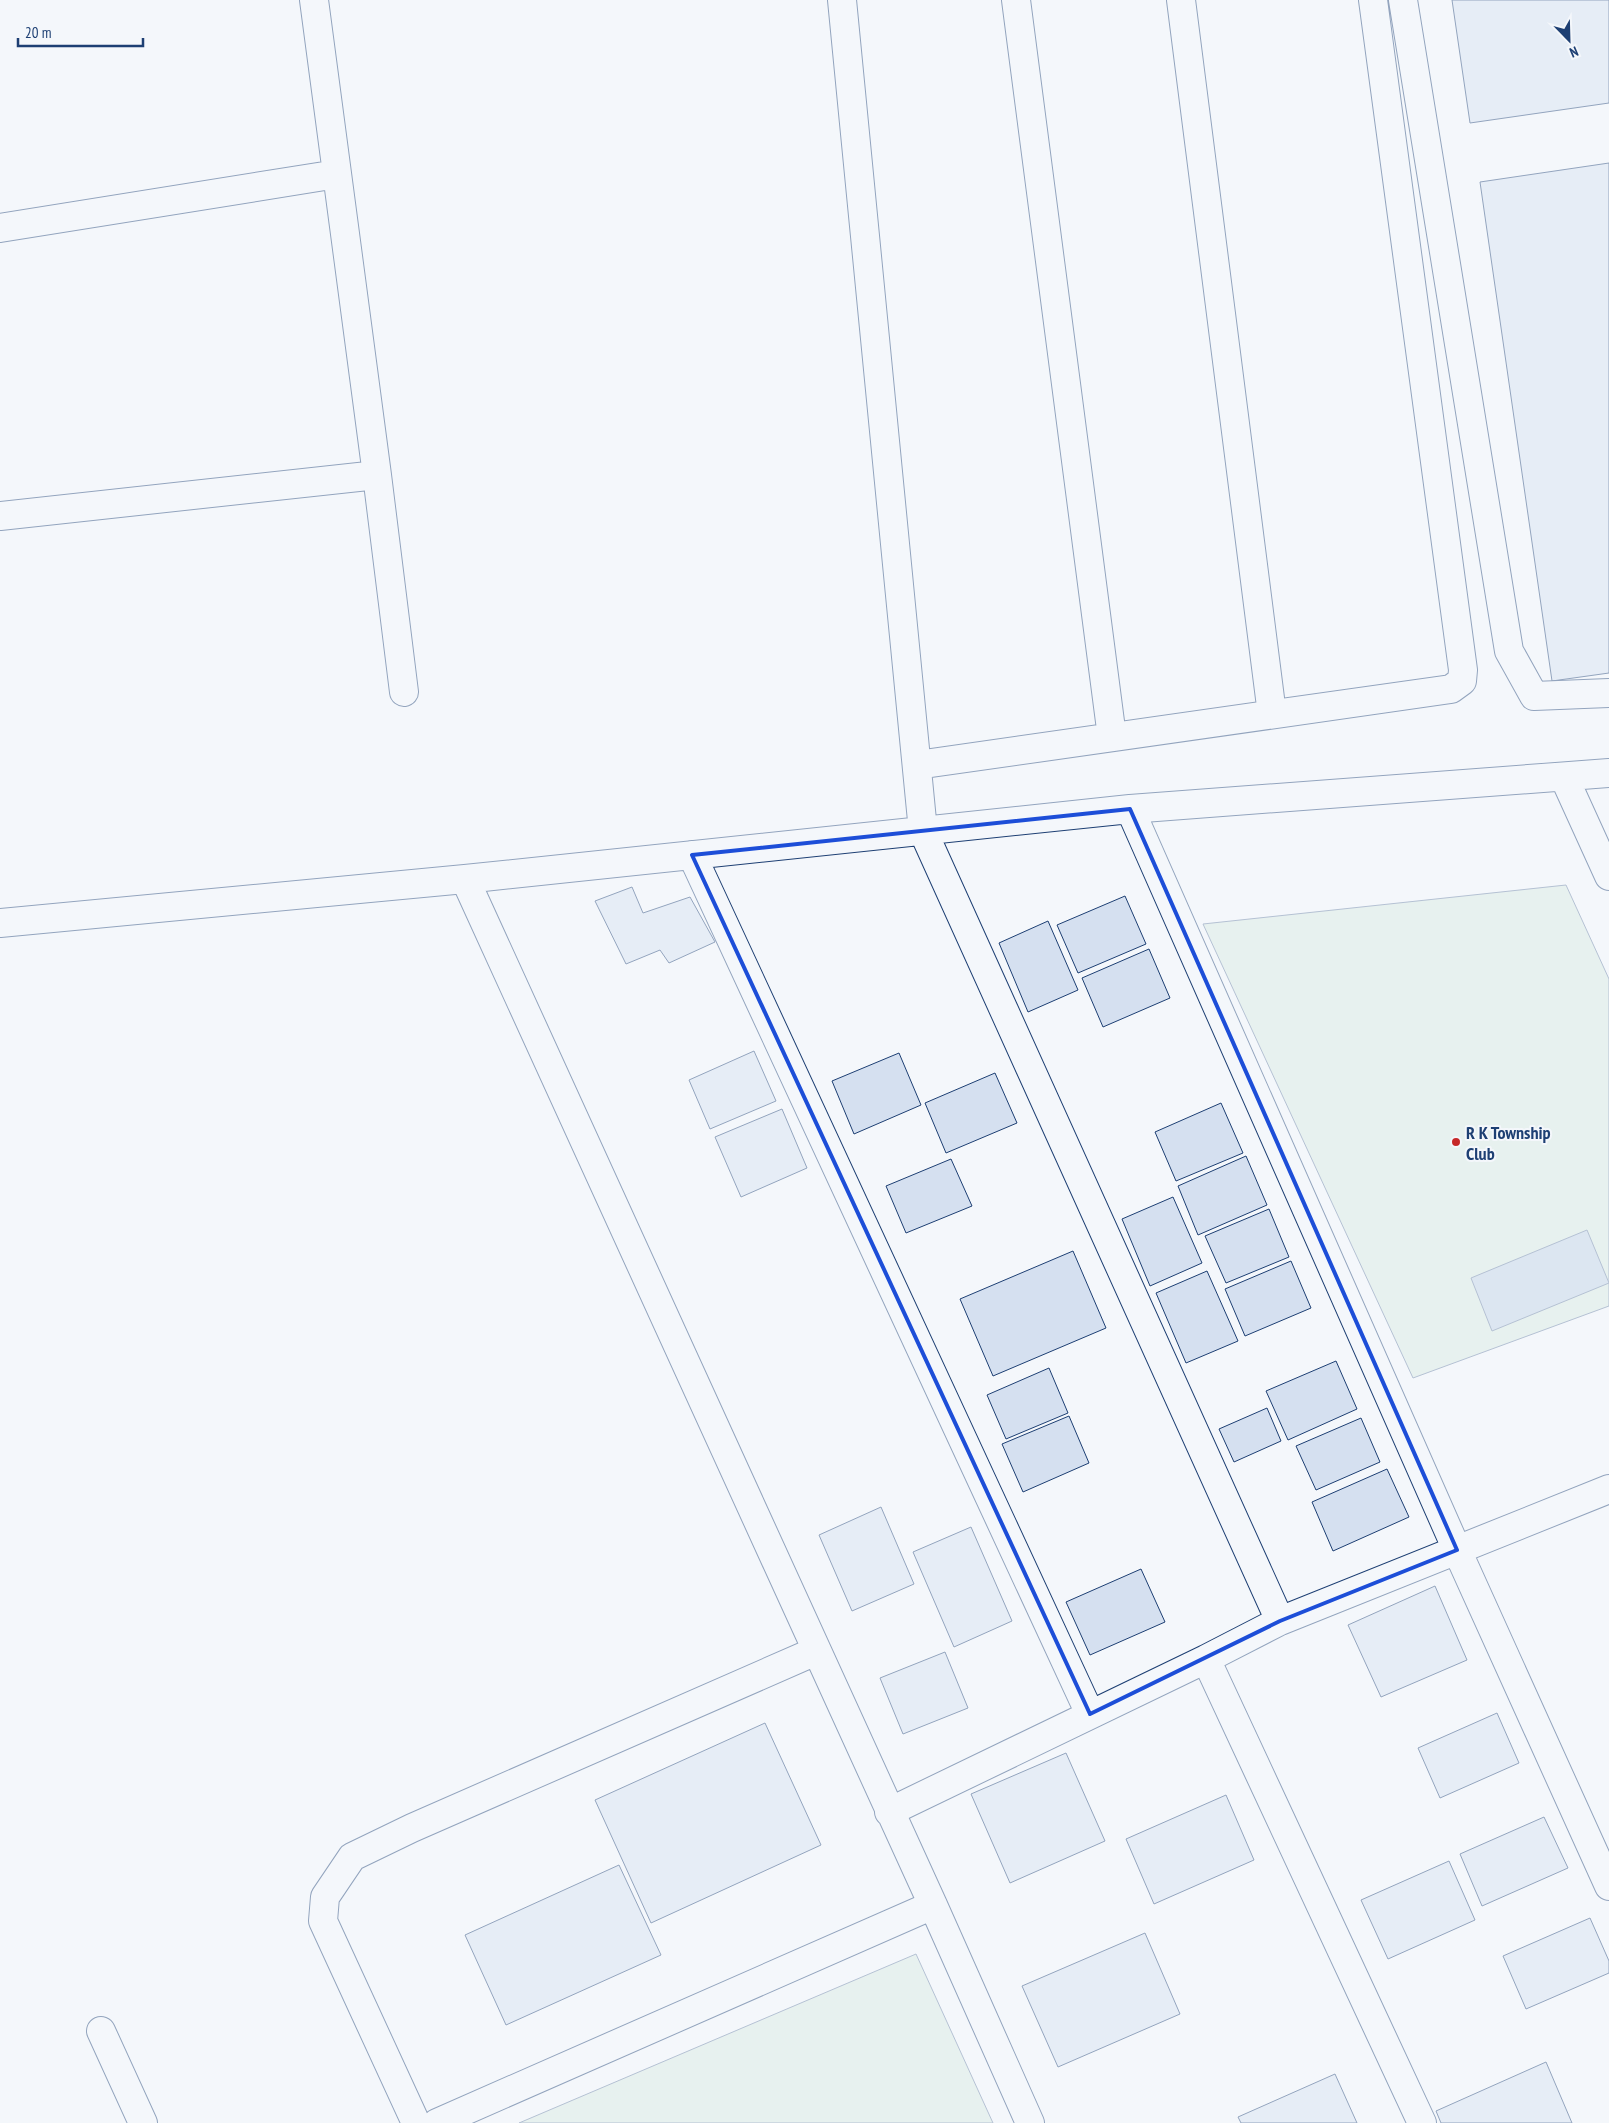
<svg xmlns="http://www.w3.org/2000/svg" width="1609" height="2123" viewBox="0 0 1609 2123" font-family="'PT Sans Narrow',sans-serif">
	<rect width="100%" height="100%" fill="#f4f7fb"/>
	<path fill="#d7e8df" stroke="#687fa3" d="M1566 885 1609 979V1306L1413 1378 1203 924Z
		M916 1954 993 2123H519Z"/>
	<path fill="#bed0e5" stroke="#687fa3" d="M1587 1230 1609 1283 1492 1331 1471 1278Z"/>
	<path fill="#d5e0f0" stroke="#1d3f73" d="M1452 0H1609V103L1470 123Z
		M1609 163V673L1552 681 1480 182Z
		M632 887 643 913 690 897 715 942 669 963 660 950 626 964 595 901Z
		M1125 896 1146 944 1078 973 1057 925Z
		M1048 921 1078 990 1028 1012 999 943Z
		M1149 949 1170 998 1103 1027 1082 978Z
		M754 1051 776 1101 710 1129 689 1080Z
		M899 1053 921 1105 854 1134 832 1081Z
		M995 1073 1017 1123 946 1153 925 1103Z
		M1221 1103 1243 1153 1176 1181 1155 1132Z
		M782 1109 807 1168 741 1197 715 1137Z
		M1246 1156 1267 1205 1198 1235 1178 1186Z
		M951 1159 972 1206 906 1233 886 1186Z
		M1173 1197 1202 1263 1150 1286 1122 1219Z
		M1269 1209 1289 1257 1226 1283 1205 1236Z
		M1073 1251 1106 1328 993 1376 960 1299Z
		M1291 1261 1311 1308 1245 1336 1225 1289Z
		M1207 1271 1238 1341 1186 1363 1156 1293Z
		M1336 1361 1357 1409 1288 1440 1266 1391Z
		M1049 1368 1068 1413 1006 1439 987 1395Z
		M1267 1408 1281 1441 1234 1462 1219 1429Z
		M1069 1416 1089 1463 1023 1492 1002 1444Z
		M1361 1418 1380 1462 1316 1490 1296 1446Z
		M1387 1469 1409 1517 1333 1551 1312 1502Z
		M881 1507 914 1584 852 1611 819 1535Z
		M971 1527 1012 1621 954 1647 913 1552Z
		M1141 1569 1165 1622 1090 1655 1066 1602Z
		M1435 1586 1467 1660 1381 1697 1348 1625Z
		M945 1652 968 1708 903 1734 880 1678Z
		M1497 1713 1519 1763 1440 1798 1418 1748Z
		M765 1723 821 1845 651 1923 595 1800Z
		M1066 1753 1105 1841 1010 1883 971 1794Z
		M1226 1795 1254 1860 1154 1904 1126 1839Z
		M1544 1817 1568 1868 1482 1906 1460 1854Z
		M1449 1861 1475 1920 1388 1959 1361 1900Z
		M619 1865 661 1955 506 2025 465 1935Z
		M1590 1918 1609 1961V1973L1526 2009 1503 1956Z
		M1145 1933 1180 2014 1058 2067 1022 1986Z
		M1546 2062 1572 2123H1441L1436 2111Z
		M1335 2074 1357 2123H1241L1238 2117Z"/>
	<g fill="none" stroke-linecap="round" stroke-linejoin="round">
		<defs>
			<path id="minor" d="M314 0 377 475
				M842 0 923 831 1280 1621
				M1016 0 1112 737
				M1181 0 1272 714
				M1403 0 1509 651 1534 696 1609 693
				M0 228 337 174
				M0 516 377 475 404 692
				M917 765 1451 689 1462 681 1463 670 1373 0
				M1564 777 1609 876
				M1130 809 1457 1550 1609 1886
				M692 855 1090 1714
				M465 879 933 1905 1030 2123
				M0 923 465 879 1130 809 1609 773
				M1206 1659 1422 2123
				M889 1812 1206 1659 1280 1621 1609 1489
				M101 2031 143 2123
				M416 2123 323 1921 325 1897 352 1857 412 1828 816 1651
				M437 2123 933 1905"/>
		</defs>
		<use href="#minor" stroke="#1d3f73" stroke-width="30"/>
		<use href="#minor" stroke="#f4f7fb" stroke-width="28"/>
	</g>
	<path d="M0 0H1609V2123H0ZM1130 809 1457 1550 1280 1621 1090 1714 692 855Z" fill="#f4f7fb" fill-opacity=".55" fill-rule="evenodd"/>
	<path fill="none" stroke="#1d4ed8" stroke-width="4" stroke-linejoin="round" d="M1130 809 1457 1550 1280 1621 1090 1714 692 855Z"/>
	<circle fill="#c62828" stroke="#f4f7fb" stroke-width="2" cx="1456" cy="1142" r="5"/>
	<g text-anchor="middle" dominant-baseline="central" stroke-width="4" stroke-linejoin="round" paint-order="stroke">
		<g font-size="18" font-weight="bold" fill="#1d3f73" stroke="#f4f7fb" text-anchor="start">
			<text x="1466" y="1132">R K Township<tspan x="1466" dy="21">Club</tspan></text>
		</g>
	</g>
	<g transform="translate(1569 40) rotate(157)" stroke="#f4f7fb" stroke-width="4" paint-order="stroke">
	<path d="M0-4L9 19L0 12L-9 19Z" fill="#1d3f73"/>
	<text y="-8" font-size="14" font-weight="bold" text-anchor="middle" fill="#1d3f73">N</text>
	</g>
	<path d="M18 38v8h125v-8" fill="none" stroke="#1d3f73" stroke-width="2.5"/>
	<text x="25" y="38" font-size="15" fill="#1d3f73" stroke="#f4f7fb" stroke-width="4" paint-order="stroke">20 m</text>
</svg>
